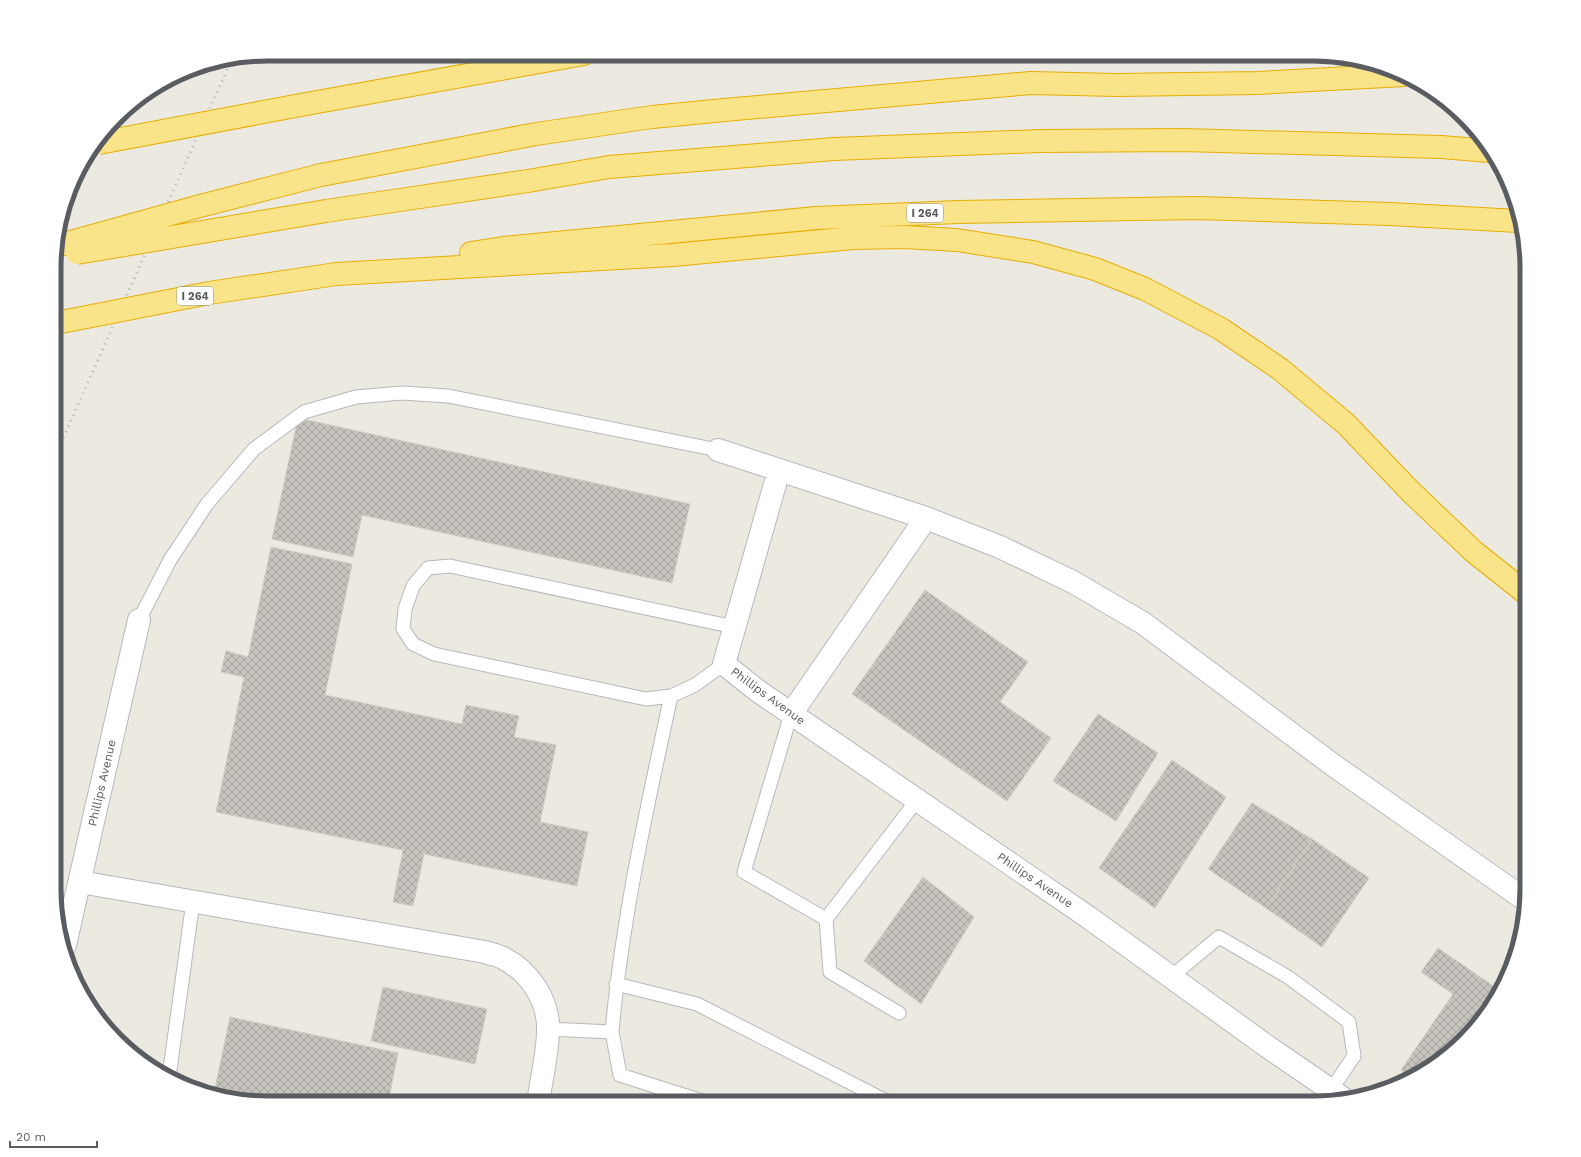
<svg xmlns="http://www.w3.org/2000/svg" width="1581" height="1157" viewBox="0 0 1581 1157" font-family="'Work Sans',sans-serif">
	<defs>
		<pattern id="building-cross-hatch" width="8" height="8" patternUnits="userSpaceOnUse"><rect width="8" height="8" fill="#c6c4bd"/><path d="M0 0l8 8M0 8l8-8" fill="none" stroke="#a4a29d"/></pattern>
	</defs>
	<rect width="100%" height="100%" fill="#eceae0"/>
	<path fill="url(#building-cross-hatch)" stroke="#d0ccbf" d="M298 418 690 504 672 583 362 515 353 557 272 539Z
		M271 547 352 564 325 695 462 724 466 705 519 716 514 737 556 745 540 822 588 832 577 886 424 854 413 906 393 902 403 850 216 812 244 677 221 672 226 651 248 657Z
		M925 590 1028 662 1000 702 1051 738 1007 801 852 694Z
		M1098 714 1158 753 1116 821 1053 781Z
		M1172 760 1226 797 1155 908 1099 868Z
		M1252 803 1312 839 1266 908 1208 869Z
		M1312 839 1369 878 1322 947 1266 908Z
		M923 877 974 917 921 1004 864 961Z
		M1438 948 1499 990 1483 1019 1454 1050 1412 1078 1401 1070 1453 994 1421 972Z
		M383 987 487 1009 475 1064 371 1041Z
		M230 1017 398 1053 388 1103H254L214 1093Z"/>
	<g fill="none" stroke-linecap="round" stroke-linejoin="round">
		<defs>
			<path id="lane" d="M139 620 170 560 207 504 254 449 304 412 356 397 402 393 448 396 718 450
				M724 664 695 685 671 696 646 699 434 654 413 644 403 629 405 609 413 586 428 568 450 566 734 627
				M791 714 744 872 826 919 917 800
				M826 919 830 972 899 1013
				M1171 977 1219 937 1288 977 1349 1022 1354 1056 1331 1090
				M616 984 697 1004 890 1103
				M548 1029 612 1032C622 919 647 807 671 696
				M612 1032 620 1075 708 1103
				M169 1077 193 901"/>
			<path id="street" d="M718 450 926 518 1000 547 1073 582 1143 623 1333 765 1527 901
				M779 470 724 664 758 691 1088 917 1268 1047 1344 1099
				M791 714 926 518
				M80 882 485 952C491 954 498 955 503 958 529 971 549 1000 548 1030 548 1052 542 1075 539 1097L540 1103
				M65 945 139 620"/>
			<path id="highway" d="M306 104 584 54
				M321 175 536 134 652 117 735 109 1031 83 1116 85 1258 83 1404 75
				M326 211 528 181 609 167 834 149 1039 141 1183 140 1441 147 1490 151
				M471 253 503 248 816 218 958 212 1197 208 1390 214 1518 221
				M336 274 673 255 853 238 905 237 957 240 1033 252 1095 269 1145 289 1221 329 1280 369 1346 424 1410 491 1473 551 1527 594"/>
		</defs>
		<use href="#lane" stroke="#b6b8bd" stroke-width="15"/>
		<use href="#street" stroke="#b6b8bd" stroke-width="24"/>
		<use href="#highway" stroke="#e6ae05" stroke-width="24"/>
		<use href="#lane" stroke="#fff" stroke-width="13"/>
		<use href="#street" stroke="#fff" stroke-width="22"/>
		<use href="#highway" stroke="#fae489" stroke-width="22"/>
		<path stroke="#b3b4b4" stroke-width="3" stroke-dasharray="1 5" stroke-linecap="butt" d="M56 454 231 61"/>
		<defs>
			<path id="highway-bridge" d="M99 143 306 104
				M56 246 200 206 321 175
				M77 253 326 211
				M56 323 209 293 336 274"/>
		</defs>
		<use href="#highway-bridge" stroke="#e6ae05" stroke-width="24" stroke-linecap="butt"/>
		<use href="#highway-bridge" stroke="#fae489" stroke-width="22"/>
	</g>
	<g text-anchor="middle" dominant-baseline="central" stroke-width="3" stroke-linejoin="round" paint-order="stroke">
		<g fill="#fff" stroke="#8b8d90" stroke-width="1">
			<rect x="907" y="204" width="36" height="18" rx="3"/>
			<rect x="177" y="287" width="36" height="18" rx="3"/>
		</g>
		<g font-size="11" font-weight="bold" fill="#595c61">
			<text x="925" y="213">I 264</text>
			<text x="195" y="296">I 264</text>
		</g>
		<g font-size="12" fill="#595c61" stroke="#fff">
			<text transform="translate(768 696) rotate(36)">Phillips Avenue</text>
			<text transform="translate(102 783) rotate(-77)">Phillips Avenue</text>
			<text transform="translate(1035 880) rotate(34)">Phillips Avenue</text>
		</g>
	</g>
	<path d="M0 0H1581V1157H0ZM268 61H1313A207 207 0 0 1 1520 268V889A207 207 0 0 1 1313 1096H268A207 207 0 0 1 61 889V268A207 207 0 0 1 268 61Z" fill="#fff" fill-rule="evenodd"/>
	<path fill="none" stroke="#595c61" stroke-width="5" d="M268 61H1313A207 207 0 0 1 1520 268V889A207 207 0 0 1 1313 1096H268A207 207 0 0 1 61 889V268A207 207 0 0 1 268 61Z"/>
	<path d="M10 1141v6h87v-6" fill="none" stroke="#595c61" stroke-width="2"/>
	<text x="16" y="1141" font-size="12" fill="#595c61" stroke="#ffffff" stroke-width="3" paint-order="stroke">20 m</text>
</svg>
